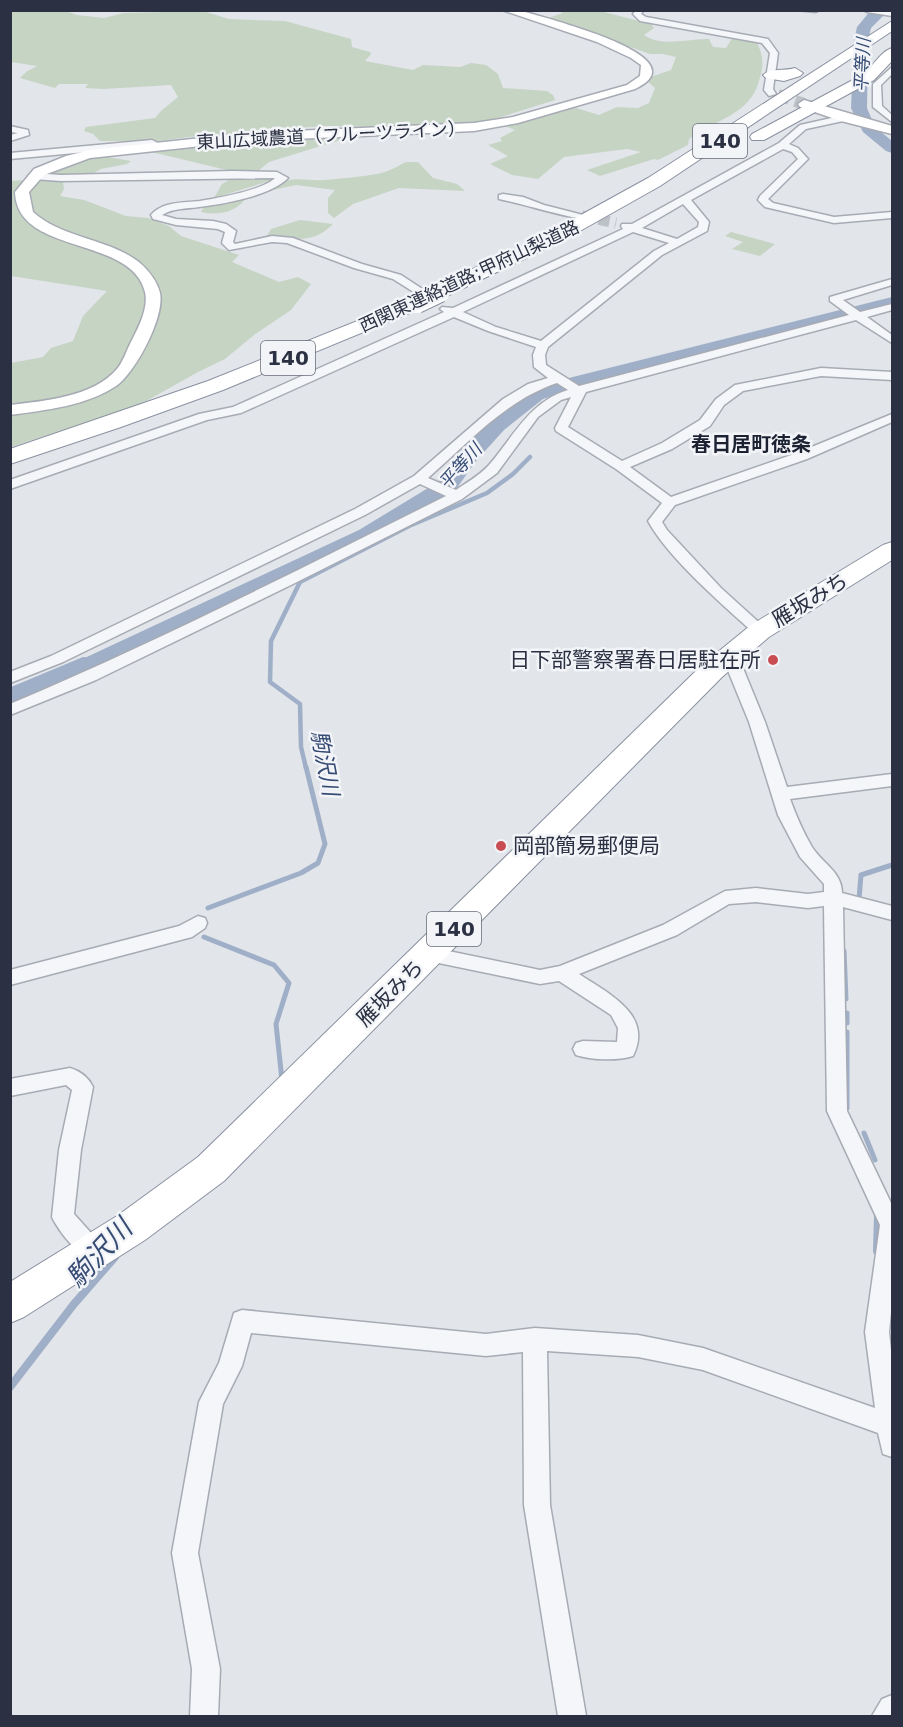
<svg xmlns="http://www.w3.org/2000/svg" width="903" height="1727" viewBox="0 0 903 1727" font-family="'DejaVu Sans','Noto Sans JP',sans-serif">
	<rect width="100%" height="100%" fill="#e2e5ea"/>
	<path fill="#c6d4c4" d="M11 11H66L77 15 104 18 124 13 203 11 229 19 285 21 351 39 352 47 370 52 371 54 365 61 413 70 423 65 460 67 471 63 486 65 498 74 503 88 547 91 553 95 555 100 485 122 456 125 417 128 330 126 256 130 244 135H204L159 141H100L93 134 84 131 86 127 155 118 161 111 178 97 171 85 103 89 85 88 88 84H59L55 88 20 78 26 72 37 66 11 62Z
		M557 11H600L651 24 654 28 644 35C663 48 688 38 709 39L713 47 726 48 733 37 756 41C764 56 764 65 759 81 750 115 714 120 689 139L688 145 658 160 654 159 600 176 587 170 641 152 627 149 564 157 538 179 512 175 490 164 508 156 488 145 502 141 500 138 515 130 502 125 561 107 576 108 599 115 617 107 638 108 649 103 655 88 645 79 671 70 676 57 663 54H650L548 18 563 13Z
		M351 133 350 137 269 162 258 171H231L143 150Z
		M96 155 131 161 127 164 101 169 87 177 42 175Z
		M406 162H418L433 178 457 184 465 191 399 188 353 204 334 218 328 213V198L335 190 296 185 273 190C287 173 307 182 325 180 342 178 360 177 377 174 388 172 396 167 406 162Z
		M236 176 275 177 276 179 214 198 222 184Z
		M42 179 63 182 64 189 60 196 84 200 126 216 148 218 169 226 181 236 239 255 232 262 279 282 298 277 311 284 291 310 254 335 225 359 198 372 141 404 11 447V363L43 357 51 348 73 341 83 316 107 291 11 276 10 181Z
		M247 196C239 212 217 216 201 212L205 205Z
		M300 220 333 224C311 246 294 237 266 237L271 229Z
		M731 232 775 244 760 256 732 249 743 242 725 236Z"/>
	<path fill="#9fafc8" d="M83 657 116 661 11 705V687Z"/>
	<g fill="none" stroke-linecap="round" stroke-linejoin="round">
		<path stroke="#9fafc8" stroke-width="4.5" d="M306 768 301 747 300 704 270 682 271 641 300 582 409 526 487 493 513 474 530 457"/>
		<path stroke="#9fafc8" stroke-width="5" d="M859 899 861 875 892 865
			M208 908 301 873 318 863 325 844 306 767
			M204 937 274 965 289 983 276 1024 282 1080
			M844 951 846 999
			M847 1013V1023
			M847 1032V1108
			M864 1133 875 1160"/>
		<path stroke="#9fafc8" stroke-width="8" d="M877 1251 878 1215
			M10 1387 74 1304 115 1257"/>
		<path fill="#9fafc8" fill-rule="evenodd" d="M871 10H885V14L871 28 868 41 867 108 875 127 892 141V153L886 151 863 132 851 108 854 41 857 27Z
			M892 297V309L567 391 543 399 504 430 476 461 454 492 375 540 79 681 10 708V690L61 669 359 530 438 482 460 451 488 420 529 391 553 382Z"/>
		<path stroke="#bdc1c8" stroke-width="11" stroke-dasharray="11 6" stroke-linecap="butt" d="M582 216 616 223"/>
		<path stroke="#bdc1c8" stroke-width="12" stroke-dasharray="12 6" stroke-linecap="butt" d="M778 95 804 104"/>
		<defs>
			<path id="street" d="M636 10H644L641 14 646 17 768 39 778 53 773 89 776 94 769 96 764 90 770 53 762 43 640 21 633 14Z
				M797 10H820L816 12Z
				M863 10 892 12V16L867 12Z
				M892 67V74L881 85 882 106 892 115V122L873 107V84Z
				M845 115 850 118 848 120 806 129 789 144 798 148 808 159 768 199 773 203 834 217 892 212V218L834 223 765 207 758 200 760 196 798 159 792 152 783 149 691 200 709 222 707 231 662 255 548 347 545 355 546 365 579 386 849 315 830 301V297L892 279V285L843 300 860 312 892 304V310L867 317 892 335V343L856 320 586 392 568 427 622 461 662 443 700 420 716 399 735 385 821 368 892 372V380L821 376 743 391 724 405 710 426 672 449 630 467 671 497 797 453 892 414V422L807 459 675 505 662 522 667 530 721 588 765 628 768 631 765 634H755C722 604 669 559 648 521L662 503 616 469 556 431 555 428 571 397 561 400 538 417 497 473 462 499 293 584 96 680 10 715V704C159 641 302 568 446 496L420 484 365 515 63 662 10 683V672L51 656 355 509 414 476 503 399 528 384 548 378 534 367 533 355 536 347 488 331 454 317 241 413 207 420 10 489V480L199 414 233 407 444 312 440 309 442 307 453 308 623 229 621 226 622 224H632L779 143 800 125ZM683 204 699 222 698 227 677 239 642 228ZM633 232 669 243 654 251 541 341 496 327 463 312ZM557 383 568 390C529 402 514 436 489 465 480 475 466 483 456 490L428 478C468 443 506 400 557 383Z
				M10 126 28 130 29 135 10 141V135L18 133 10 132Z
				M152 140 164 146 159 149 151 146 10 159V153Z
				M233 171 277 172 288 178C271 196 223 204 199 207 186 209 173 208 162 215L176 219 213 221 226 224 236 231 233 242 235 244 272 236 293 238 362 264 401 275 430 294 428 296H420L393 279 354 268 287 243 272 242 229 250 222 243 225 232 218 229 176 225 153 219 151 215C163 201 183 203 200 201 219 198 263 190 275 178L61 181 33 179 28 176 33 173 61 175Z
				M503 194 523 197 544 205 587 216 582 219C554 214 527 205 499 199V195Z
				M730 651 738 656 765 722 787 787 892 774V786L790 799C796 815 803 832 812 847 823 864 842 872 842 893L892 906V920L843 907 847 1111 892 1205V1302L889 1332 892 1359V1457L883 1454 878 1433 703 1370 638 1357 547 1351 550 1505 586 1716H558L524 1505 523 1352 486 1356 251 1333 242 1366 223 1404 198 1553 220 1669 218 1716H190L192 1669 172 1553 199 1402 219 1363 234 1313 242 1310 486 1334 535 1328 638 1335 703 1348 875 1408 865 1332 880 1225 827 1111 824 906 808 908 756 902 729 904 677 935 579 974C607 993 654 1014 633 1056 618 1061 591 1060 576 1055L573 1049 576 1043 583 1041 617 1042 618 1028 611 1015 559 981 540 984 429 961 422 959 419 954 422 949 429 947 540 970 560 966 663 925 725 891 756 888 808 894 824 892V884L800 857 778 815 749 722 722 656Z
				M198 916 205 918 207 923 205 928 192 937 10 985V970L179 926Z
				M70 1068C80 1071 89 1078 93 1087L81 1150 74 1214 101 1244 104 1251 101 1258 93 1261C78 1255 59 1232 52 1217L59 1150 72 1090 66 1085 10 1096V1079Z
				M892 1695V1716H872L882 1699Z"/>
			<path id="secondary" d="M502 10H519C539 17 705 56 635 89L518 123 474 131 248 141 90 158 44 175 29 192 33 212C63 239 109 238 140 263 149 271 157 281 160 293 165 317 135 373 116 386 86 406 46 410 10 415V405C44 401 93 397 117 369 123 362 126 352 130 344 137 330 149 309 145 292 131 235 17 256 15 192L34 169 66 156 90 150 248 133 474 123 513 117 627 85 640 76 641 65 631 58 597 42Z
				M804 100 892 126V134L841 121 800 107 798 104Z"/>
			<path id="highway" d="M892 21V31L660 186 564 240 447 296H433L430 292 433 288 550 232 648 178Z
				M892 48V61L874 80 764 140H752L750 137 752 134 864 74C873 66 881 51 892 48Z
				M795 68 803 73 800 76 784 81 766 78 763 75C770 68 785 71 795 68Z
				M417 297 424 299 427 303 424 307 223 390 121 427 10 464V449L208 381Z
				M892 542V560L769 637 722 677 224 1181 145 1240 24 1317 10 1323V1282L117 1216 198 1157 702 665 751 625 883 545Z"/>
		</defs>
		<use href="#street" stroke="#a7abb4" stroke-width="3"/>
		<use href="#secondary" stroke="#a7abb4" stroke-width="3"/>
		<use href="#highway" stroke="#8a91a0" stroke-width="2"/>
		<use href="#street" fill="#f5f6f9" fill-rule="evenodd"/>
		<use href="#secondary" fill="#fff" fill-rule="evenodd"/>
		<use href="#highway" fill="#fff" fill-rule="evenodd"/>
		<defs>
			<path id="highway-bridge" d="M417 303 440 292"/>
		</defs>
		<use href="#highway-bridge" stroke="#8a91a0" stroke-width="22" stroke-linecap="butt"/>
		<use href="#highway-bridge" stroke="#fff" stroke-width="20"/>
	</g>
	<g fill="#c94e54" stroke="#f2f4f8" stroke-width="2">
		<circle cx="773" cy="660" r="6"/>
		<circle cx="501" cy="846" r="6"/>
	</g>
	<g text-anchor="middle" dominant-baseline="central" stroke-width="5" stroke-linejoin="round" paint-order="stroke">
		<g font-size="18" font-style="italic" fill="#374c74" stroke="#f2f4f8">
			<text transform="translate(862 65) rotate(-87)">平等川</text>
			<text transform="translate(460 466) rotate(-48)">平等川</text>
		</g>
		<g font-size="18" fill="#2b3142" stroke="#f2f4f8">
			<text transform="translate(331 135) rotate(-3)">東山広域農道（フルーツライン）</text>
			<text transform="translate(469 276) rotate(-25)">西関東連絡道路;甲府山梨道路</text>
		</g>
		<g fill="#f2f4f8" stroke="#676c79" stroke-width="1.5">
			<rect x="693" y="124" width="54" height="34" rx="4.5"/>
			<rect x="261" y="341" width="54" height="34" rx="4.5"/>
			<rect x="427" y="912" width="54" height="34" rx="4.5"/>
		</g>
		<g font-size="20" font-weight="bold" fill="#2b3142">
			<text x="720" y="141">140</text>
			<text x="288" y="358">140</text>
			<text x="454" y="929">140</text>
		</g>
		<g font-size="20" font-weight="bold" fill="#1d2233" stroke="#f2f4f8">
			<text x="751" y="444">春日居町徳条</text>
		</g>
		<g font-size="21" fill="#2b3142" stroke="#f2f4f8">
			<text transform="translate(810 600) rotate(-31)">雁坂みち</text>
			<text transform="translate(390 993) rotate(-45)">雁坂みち</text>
		</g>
		<g font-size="21" fill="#2b3142" stroke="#f2f4f8" text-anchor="end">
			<text x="761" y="660">日下部警察署春日居駐在所</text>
			<text x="513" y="846" text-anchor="start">岡部簡易郵便局</text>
		</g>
		<g font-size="22" font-style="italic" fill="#374c74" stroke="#f2f4f8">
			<text transform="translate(325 763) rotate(79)">駒沢川</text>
		</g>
		<g font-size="27" font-style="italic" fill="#374c74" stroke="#f2f4f8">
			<text transform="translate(99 1253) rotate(-47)">駒沢川</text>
		</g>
	</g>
	<rect width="903" height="1727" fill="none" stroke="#2b3142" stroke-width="24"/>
</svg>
